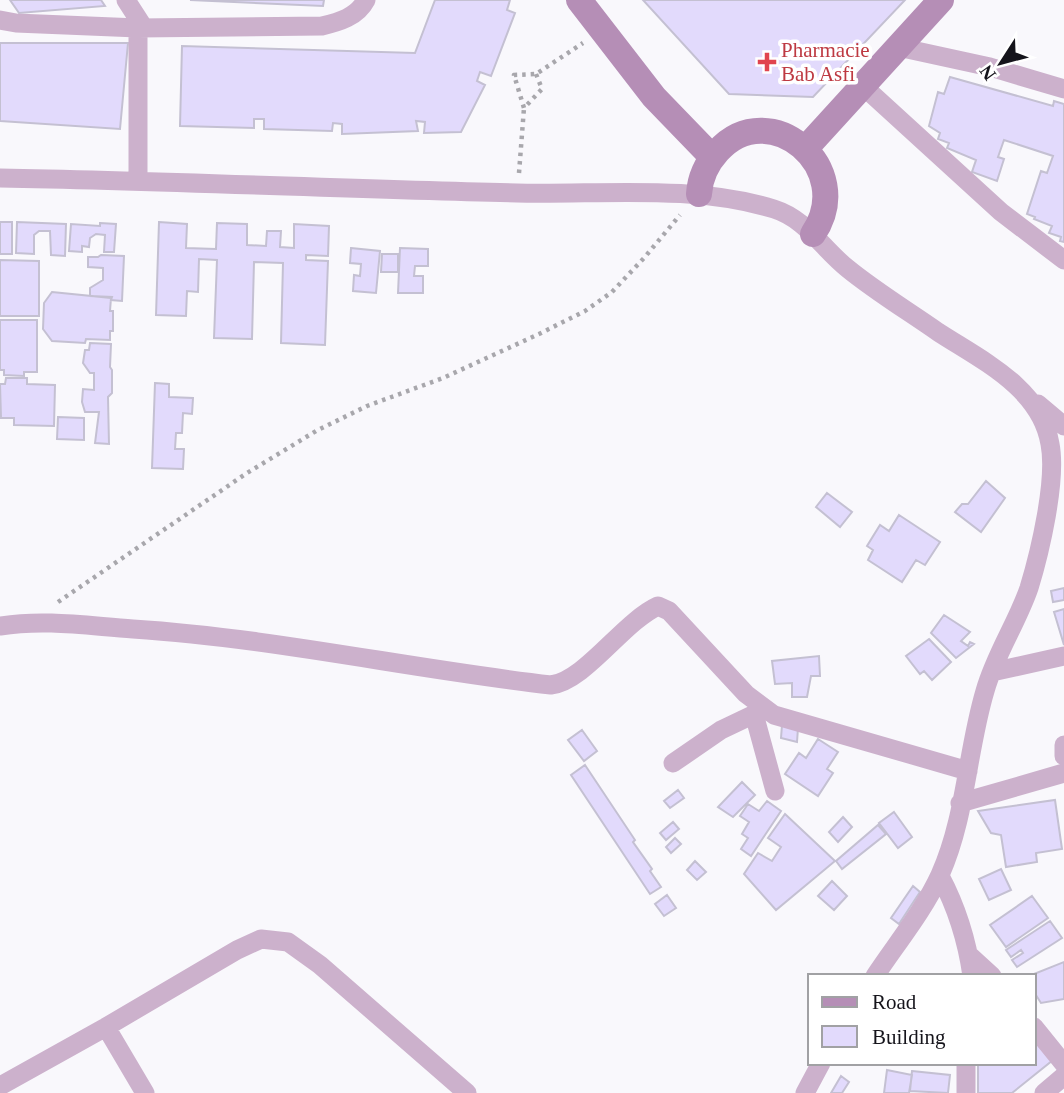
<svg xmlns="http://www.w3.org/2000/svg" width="1064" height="1093" viewBox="0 0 1064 1093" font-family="'Times New Roman',serif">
	<rect width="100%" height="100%" fill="#f9f8fc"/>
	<path fill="#e2dafc" stroke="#c4c0d2" stroke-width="2" d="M10 0H101L105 6 19 13Z
		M190 0H324L323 6Z
		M435 0H510L507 10 515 13 491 76 480 72 477 81 485 85 461 132 424 133 425 122 416 121 418 131 342 134V124L333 123 332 131 264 129V119H254V128L180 126 182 46 415 53Z
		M643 0H905L813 97 729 94Z
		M0 43H128L120 129 0 121Z
		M950 77 1053 106 1054 101 1064 104V242L1060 241 1061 237 1049 233 1052 226 1034 219 1035 217 1027 214 1041 171 1047 173 1053 156 1004 140 998 157 1004 159 997 181 972 172 976 160 947 148 949 143 938 139 940 133 929 126 938 92 944 94Z
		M0 222H12V254H0Z
		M17 222 66 224 65 256 51 255 50 231H39L34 235V254L16 253Z
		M159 222 187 224 186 248 216 249 217 223 247 224V245L266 246 267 231H281L280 247 294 248V224L329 226 328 256 306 255V260L328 261 325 345 281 343 283 263 254 262 252 339 214 338 217 260 199 259 198 292 187 291 186 316 156 315Z
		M100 223 116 224 114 252H104L105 235 96 234 90 238 89 247 82 246V252L69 251 71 224 100 226Z
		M351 248 380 251 376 293 353 291 354 275 360 276 361 264 350 263Z
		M400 248 428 249V266H415L414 276H423V293H398Z
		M382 254H398V272H381Z
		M101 255 124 256 122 301 111 300 112 297 90 296V288L103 280V268L88 267V257H98Z
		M0 260 39 261V316H0Z
		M52 292 111 298 110 311H113V331H110V340L86 339 85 343 52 341 43 329 44 303Z
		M0 320H37V372H24V376L4 375V370H0Z
		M90 343 111 344 110 367 112 370V393L108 397 109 444 95 443 99 412H85L82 402 83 389 94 390V373H90L83 363 85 350H89Z
		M6 378H27V384L55 385 54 426 14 425V418H1L0 384H5Z
		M155 383 169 384V397L193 398 192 414 183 413 182 433H176L175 449H184L183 469 152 468Z
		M58 417 84 418V440L57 439Z
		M986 481 1005 498 981 532 955 512 962 504H968Z
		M827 493 852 512 840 527 816 507Z
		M899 515 940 542 925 565 916 560 902 582 868 560 873 550 867 546 880 525 889 531Z
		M1064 588V600L1053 602 1051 591Z
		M1064 609V645L1054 612Z
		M944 615 970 632 961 641 968 646 970 642 974 644 956 658 931 633Z
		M929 639 951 662 932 680 924 671 920 674 906 656Z
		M819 656 820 676H811L807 697H792V683L775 684 772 661Z
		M782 725 798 728 797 742 781 738Z
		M582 730 597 751 584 761 568 740Z
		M818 739 838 752 827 769 833 773 818 796 785 774 799 753 806 758Z
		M585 765 635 840 633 842 652 869 650 871 661 887 650 894 571 775Z
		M742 782 755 795 733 817 718 807Z
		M678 790 684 798 670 808 664 801Z
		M1055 800 1062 849 1036 853 1037 862 1006 867 1001 835 991 833 978 811Z
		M767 801 781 811 751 856 741 849 748 838 742 834 749 822 740 816 748 804 759 811Z
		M894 812 912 837 898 848 879 823Z
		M785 814 835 861 776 910 744 874 758 853 772 861 781 847 768 838Z
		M843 817 852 827 838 842 829 832Z
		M673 822 679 829 666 840 660 833Z
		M878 825 886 834 842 869 836 861Z
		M675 838 681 844 671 853 666 847Z
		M695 861 706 872 697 880 687 870Z
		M1001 869 1011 890 989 900 979 879Z
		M832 881 847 896 834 910 818 896Z
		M913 886 920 892 899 924 891 918Z
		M667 895 676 908 664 916 655 904Z
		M1032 896 1048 918 1006 947 990 925Z
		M1050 921 1062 938 1017 967 1012 960 1023 953 1021 950 1011 957 1006 950Z
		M1064 962V999L1041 1003 1034 992V976H1029Z
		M1034 1034 1053 1060 1012 1093H978V1063H1034Z
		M887 1070 912 1075 909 1093H884Z
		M912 1071 950 1075 948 1093 910 1091Z
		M841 1076 849 1082 842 1093H831Z"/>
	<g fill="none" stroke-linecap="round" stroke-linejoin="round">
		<path stroke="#a8a7ac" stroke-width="4.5" stroke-dasharray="3.5 5" stroke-linecap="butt" d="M536 74 542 89 524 108 514 75 536 74 583 43
			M519 173 524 108
			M58 602 247 473 316 431 367 406 443 378 539 334 585 311 612 292 644 258 680 215"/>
		<path stroke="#ccb1cc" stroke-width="19" d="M126 0 144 28
			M0 20 16 23 138 28
			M898 47 990 67 1064 89
			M863 86 1001 212 1064 260
			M0 178C172 181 344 189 517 193 601 195 692 184 774 209 806 219 822 248 847 268 875 291 908 311 938 332 981 360 1041 388 1050 444 1057 480 1040 552 1029 588 1017 623 995 655 985 691 967 751 966 817 940 875 924 910 897 943 875 976
			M138 180V28L322 26C339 22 357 17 366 0
			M1038 404 1064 426
			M0 626C45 619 88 626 133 629 273 638 411 669 551 685 585 681 623 622 658 606L669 611 746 694 774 715 968 771
			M992 672 1064 656
			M754 714 775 791
			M1064 745V756
			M673 763 721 730 765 709
			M960 803 1064 773
			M940 876C957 908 967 940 972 976
			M969 955 992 976
			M1034 1027 1064 1064
			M0 1086 106 1027
			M145 1093 106 1027 237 950 261 939 288 942 320 965 467 1093
			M805 1093 821 1063
			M966 1093V1063
			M1044 1093 1064 1076"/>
		<path stroke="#b58eb6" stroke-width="26" d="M579 0 654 97 712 157
			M806 148 941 0
			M699 194C700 177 706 164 718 151 769 94 858 168 813 234"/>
	</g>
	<path fill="#e0444e" stroke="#fff" stroke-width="2.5" d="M763.5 51.5h7v7h7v7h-7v7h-7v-7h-7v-7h7z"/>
	<g text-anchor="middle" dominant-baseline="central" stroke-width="7" stroke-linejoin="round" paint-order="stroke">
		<g font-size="21" fill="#be3a42" stroke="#fff" text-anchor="start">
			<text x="781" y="50">Pharmacie<tspan x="781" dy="24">Bab Asfi</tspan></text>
		</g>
	</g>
	<rect x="808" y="974" width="228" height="91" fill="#ffffff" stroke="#a1a1a4" stroke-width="2"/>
	<rect x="822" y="997" width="35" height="10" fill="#b58eb6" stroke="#a1a1a4" stroke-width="2"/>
	<text x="872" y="1009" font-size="21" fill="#15141b">Road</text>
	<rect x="822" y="1026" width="35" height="21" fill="#e2dafc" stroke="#a1a1a4" stroke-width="2"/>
	<text x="872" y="1044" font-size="21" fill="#15141b">Building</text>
	<g transform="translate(1001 63) rotate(234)" stroke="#ffffff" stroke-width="5" paint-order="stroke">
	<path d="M0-5L12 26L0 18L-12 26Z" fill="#15141b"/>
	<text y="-10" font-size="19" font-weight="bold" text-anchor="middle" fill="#15141b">N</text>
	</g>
</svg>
